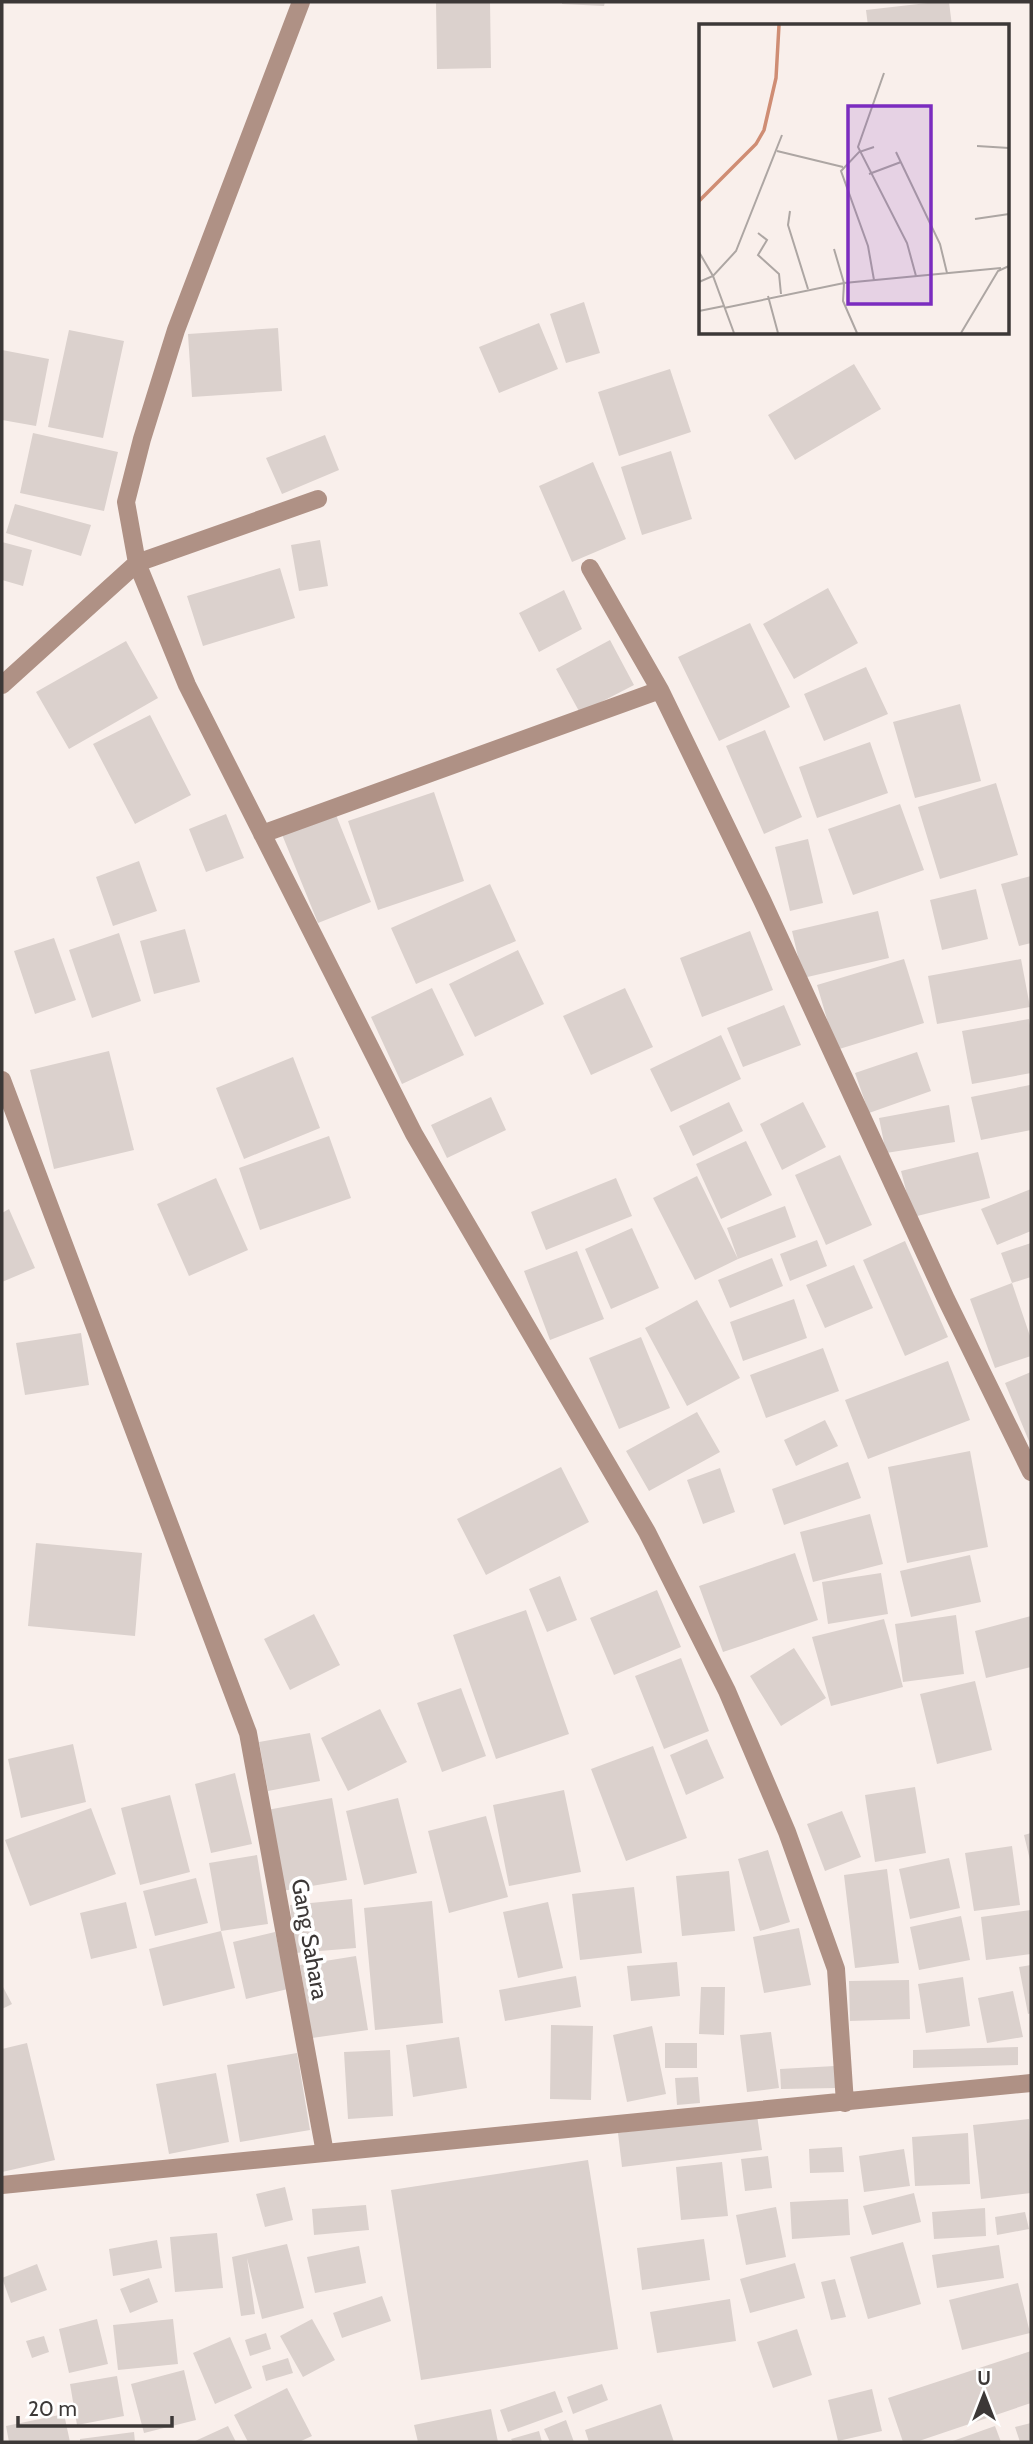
<svg xmlns="http://www.w3.org/2000/svg" width="1033" height="2444" viewBox="0 0 1033 2444" font-family="Cabin,sans-serif">
	<rect width="100%" height="100%" fill="#f9efeb"/>
	<path fill="#dbd1cd" d="M436 2H490L491 68 437 69Z
		M562 2H605L604 6 562 4Z
		M936 2H949L952 26H868L866 10Z
		M584 302 600 353 566 363 550 314Z
		M539 323 558 369 499 393 479 347Z
		M278 328 282 391 192 397 188 334Z
		M69 330 124 341 103 438 48 427Z
		M2 350 49 359 36 426 2 420Z
		M854 364 881 409 795 460 768 415Z
		M670 369 691 432 619 456 598 392Z
		M33 433 118 452 104 511 20 493Z
		M325 435 339 470 282 494 266 458Z
		M671 451 692 519 642 535 621 467Z
		M593 462 626 539 572 562 539 486Z
		M15 504 91 525 81 556 6 533Z
		M320 540 328 586 299 591 291 545Z
		M2 542 32 550 23 586 2 580Z
		M280 568 295 618 203 646 187 596Z
		M828 588 858 643 794 679 763 624Z
		M564 590 582 629 539 652 519 613Z
		M750 623 790 707 719 741 678 657Z
		M610 640 634 685 580 713 556 669Z
		M126 641 158 698 69 749 36 692Z
		M866 667 888 714 824 741 804 694Z
		M960 704 981 781 915 798 893 722Z
		M150 715 191 795 135 824 93 744Z
		M765 730 802 817 764 834 726 746Z
		M870 742 888 793 817 818 799 767Z
		M996 783 1018 855 940 879 918 807Z
		M434 792 464 881 378 910 348 821Z
		M900 804 924 870 853 895 828 829Z
		M334 810 371 902 318 923 281 832Z
		M226 814 244 858 206 872 189 829Z
		M808 839 823 903 790 911 775 847Z
		M139 861 157 911 113 926 96 877Z
		M1031 876V943L1019 946 1001 884Z
		M490 884 516 941 416 984 391 928Z
		M976 889 988 939 942 950 930 900Z
		M878 911 889 958 803 978 792 931Z
		M185 929 200 982 154 994 140 941Z
		M750 931 773 990 702 1017 680 958Z
		M119 933 141 1001 92 1018 69 950Z
		M54 938 76 1000 35 1014 14 951Z
		M518 950 544 1004 475 1037 449 984Z
		M904 959 924 1023 836 1050 817 985Z
		M1021 959 1030 1007 937 1024 928 976Z
		M432 988 464 1055 402 1084 371 1017Z
		M625 988 653 1047 591 1075 563 1016Z
		M784 1005 801 1045 743 1067 727 1028Z
		M1029 1019 1031 1032V1073L972 1084 962 1031Z
		M721 1035 741 1079 671 1112 650 1069Z
		M109 1051 134 1150 54 1169 30 1070Z
		M917 1052 931 1091 869 1113 855 1073Z
		M293 1057 320 1128 244 1159 216 1088Z
		M1030 1085 1031 1130 981 1140 971 1097Z
		M491 1097 506 1130 447 1158 431 1125Z
		M729 1102 743 1131 693 1156 679 1126Z
		M803 1102 826 1147 782 1170 760 1124Z
		M949 1105 955 1142 886 1153 879 1118Z
		M329 1136 351 1198 260 1230 239 1168Z
		M746 1141 772 1195 721 1219 696 1164Z
		M978 1152 990 1198 913 1217 901 1171Z
		M840 1155 872 1225 826 1245 795 1175Z
		M697 1176 738 1259 695 1280 653 1198Z
		M216 1178 248 1250 189 1276 157 1204Z
		M616 1178 632 1216 546 1250 531 1212Z
		M1031 1189V1231L997 1245 981 1209Z
		M785 1206 796 1237 738 1259 727 1228Z
		M9 1209 35 1268 2 1282V1213Z
		M632 1228 659 1288 611 1309 585 1249Z
		M817 1240 827 1266 790 1281 780 1254Z
		M905 1241 948 1337 905 1356 863 1260Z
		M1031 1243V1277L1012 1283 1001 1253Z
		M577 1251 604 1319 550 1340 524 1271Z
		M772 1258 783 1286 730 1308 718 1280Z
		M854 1265 873 1308 825 1328 806 1285Z
		M1012 1283 1031 1339V1356L995 1368 970 1299Z
		M794 1299 807 1338 743 1361 730 1322Z
		M697 1300 740 1378 687 1406 645 1328Z
		M81 1333 89 1385 25 1395 16 1343Z
		M641 1337 670 1408 619 1429 589 1358Z
		M823 1348 839 1391 766 1418 750 1375Z
		M948 1361 970 1420 868 1459 845 1400Z
		M1031 1372V1446L1005 1383Z
		M697 1412 720 1452 649 1491 626 1451Z
		M825 1420 838 1446 796 1466 784 1440Z
		M970 1451 988 1547 907 1563 888 1467Z
		M848 1462 861 1498 784 1525 772 1489Z
		M561 1467 589 1522 486 1575 457 1519Z
		M720 1468 735 1512 703 1524 687 1480Z
		M870 1514 883 1564 813 1582 800 1532Z
		M36 1543 142 1553 135 1636 28 1626Z
		M795 1553 818 1620 723 1652 699 1586Z
		M970 1555 981 1602 911 1617 900 1571Z
		M881 1573 888 1614 828 1624 822 1582Z
		M560 1576 577 1620 547 1632 529 1589Z
		M657 1590 681 1647 614 1675 590 1618Z
		M526 1610 569 1734 496 1759 453 1635Z
		M314 1614 340 1665 290 1690 264 1639Z
		M956 1615 964 1674 903 1682 895 1624Z
		M1031 1616V1667L986 1678 975 1631Z
		M884 1619 903 1687 831 1706 812 1637Z
		M794 1648 826 1698 781 1726 750 1676Z
		M681 1658 709 1731 664 1749 635 1676Z
		M975 1681 992 1750 937 1764 920 1694Z
		M461 1688 486 1756 442 1772 417 1703Z
		M380 1709 407 1762 348 1791 321 1738Z
		M310 1733 320 1781 268 1791 259 1742Z
		M707 1739 724 1778 686 1795 670 1755Z
		M73 1744 86 1802 21 1818 8 1759Z
		M653 1746 687 1838 626 1861 591 1769Z
		M235 1773 252 1844 211 1853 195 1784Z
		M915 1787 926 1853 875 1862 865 1795Z
		M564 1790 581 1872 509 1886 493 1805Z
		M170 1795 190 1872 140 1885 121 1808Z
		M332 1798 347 1880 282 1891 267 1810Z
		M398 1798 417 1873 364 1885 346 1811Z
		M91 1808 116 1874 30 1906 5 1840Z
		M842 1811 861 1857 825 1871 807 1824Z
		M486 1816 508 1897 449 1913 428 1831Z
		M1031 1833V1860H1030L1024 1835Z
		M1012 1846 1020 1905 974 1911 965 1853Z
		M768 1850 790 1922 760 1931 738 1859Z
		M257 1855 268 1924 221 1931 209 1863Z
		M949 1858 960 1908 910 1919 899 1869Z
		M887 1869 899 1963 855 1968 844 1875Z
		M729 1871 735 1931 682 1936 676 1876Z
		M196 1878 208 1923 155 1936 143 1891Z
		M634 1887 642 1953 580 1960 572 1894Z
		M352 1899 356 1948 295 1953 290 1905Z
		M432 1901 443 2023 375 2030 364 1908Z
		M126 1902 137 1948 91 1959 80 1913Z
		M548 1902 563 1968 518 1978 503 1912Z
		M1031 1910V1954L986 1960 981 1917Z
		M961 1916 970 1960 919 1970 910 1927Z
		M799 1928 811 1985 764 1993 753 1937Z
		M221 1931 235 1988 163 2006 149 1949Z
		M275 1932 288 1989 246 1999 233 1942Z
		M356 1956 368 2030 312 2038 300 1965Z
		M677 1962 680 1996 631 2001 627 1966Z
		M1031 1965V2013L1028 2014 1019 1967Z
		M576 1976 581 2007 505 2021 499 1990Z
		M963 1977 970 2026 926 2033 918 1984Z
		M909 1980 910 2019 850 2021 849 1981Z
		M2 1985 12 2004 2 2009Z
		M701 1987H725L724 2035 699 2034Z
		M1013 1991 1023 2037 987 2043 978 1998Z
		M551 2025 593 2026 591 2100 550 2099Z
		M652 2026 666 2094 627 2102 613 2035Z
		M771 2032 779 2088 747 2092 740 2035Z
		M459 2037 467 2088 413 2097 406 2045Z
		M27 2043 55 2160 2 2172V2049Z
		M665 2043H697V2068H665Z
		M1018 2047V2065L913 2068V2050Z
		M390 2050 393 2116 348 2119 344 2052Z
		M297 2053 310 2130 240 2142 227 2065Z
		M835 2066 836 2088 781 2089 780 2069Z
		M216 2073 229 2142 169 2154 156 2084Z
		M698 2077 700 2103 677 2105 675 2078Z
		M757 2115 762 2150 622 2167 618 2133Z
		M1029 2119 1031 2193 981 2199 973 2125Z
		M968 2133 970 2184 915 2186 912 2137Z
		M842 2147 844 2172 810 2173 809 2149Z
		M904 2149 910 2186 864 2192 859 2156Z
		M768 2156 772 2188 745 2191 741 2159Z
		M588 2160 618 2349 421 2380 391 2190Z
		M722 2162 728 2216 681 2220 676 2167Z
		M285 2187 293 2220 265 2227 256 2194Z
		M914 2193 921 2222 872 2235 863 2206Z
		M848 2199 850 2235 792 2239 790 2202Z
		M366 2205 369 2230 314 2235 312 2209Z
		M776 2207 786 2257 746 2265 736 2215Z
		M985 2208 986 2236 934 2239 932 2212Z
		M1025 2212 1029 2229 997 2235 995 2217Z
		M217 2233 223 2288 175 2292 170 2237Z
		M704 2239 710 2280 642 2290 637 2248Z
		M157 2240 162 2268 113 2276 109 2249Z
		M903 2242 921 2304 868 2319 850 2257Z
		M287 2244 304 2308 262 2319 247 2258 255 2314 241 2316 232 2257Z
		M999 2245 1004 2278 937 2288 932 2255Z
		M359 2246 366 2283 315 2293 307 2257Z
		M795 2263 805 2298 750 2313 740 2279Z
		M37 2264 47 2290 11 2303 2 2278Z
		M149 2278 158 2302 130 2313 120 2289Z
		M835 2279 846 2317 831 2320 821 2282Z
		M1018 2283 1030 2333 962 2350 949 2300Z
		M382 2296 391 2321 342 2338 333 2313Z
		M730 2299 736 2341 657 2353 650 2312Z
		M97 2319 108 2364 69 2373 59 2329Z
		M173 2319 178 2364 118 2370 113 2325Z
		M312 2319 335 2360 303 2377 280 2336Z
		M797 2329 812 2375 773 2388 757 2342Z
		M266 2333 271 2349 250 2356 245 2340Z
		M44 2336 49 2352 32 2358 26 2341Z
		M230 2337 252 2388 215 2404 193 2353Z
		M1031 2351V2403L916 2442H903L888 2398Z
		M288 2358 293 2373 266 2381 262 2366Z
		M184 2370 196 2420 144 2433 131 2384Z
		M117 2376 124 2416 77 2425 70 2384Z
		M602 2384 608 2400 573 2414 567 2397Z
		M287 2388 312 2436 299 2442H248L234 2415Z
		M872 2389 882 2431 838 2441 828 2400Z
		M555 2391 563 2412 508 2432 500 2410Z
		M661 2404 674 2442H589L585 2430Z
		M491 2409 498 2442H418L414 2425Z
		M64 2414 70 2442H9L6 2426Z
		M566 2420 574 2442H550L544 2429Z
		M1031 2423V2442H1020L1015 2427Z
		M228 2426 236 2442H193Z
		M995 2426 1001 2442H950Z
		M539 2431 542 2442H513L511 2439Z
		M134 2432 135 2442H80V2439Z"/>
	<g fill="none" stroke-linecap="round" stroke-linejoin="round">
		<path stroke="#af9185" stroke-width="18" d="M301 2 176 330 142 439 126 502 137 563 187 685 414 1134 647 1532 727 1691 787 1832 836 1969 845 2103
			M590 568 660 690 762 900 946 1299 1031 1472
			M2 685 137 563 318 499
			M262 834 660 690
			M2 1080 248 1733 325 2153
			M2 2185 1031 2083"/>
	</g>
	<g text-anchor="middle" dominant-baseline="central" stroke-width="7" stroke-linejoin="round" paint-order="stroke">
		<g font-size="23" fill="#3c3837" stroke="#fff">
			<text transform="translate(310 1939) rotate(80)">Gang Sahara</text>
		</g>
	</g>
	<g transform="translate(699 24)">
		<rect width="310" height="310" fill="#f9efeb"/>
		<path fill="none" stroke="#cf8d74" stroke-width="3.5" d="M0 177 57 120 65 106 77 54 80 1"/>
		<path fill="none" stroke="#ada6a3" stroke-width="2" d="M185 49 159 123 208 219 217 252M278 122 310 124M175 123 160 128 142 147 169 222 175 256M78 127 144 143M197 128 241 220 248 249M170 150 202 138M91 187 89 201 109 265M276 195 310 190M59 209 68 216 59 231 80 250 82 270M135 225 145 259 144 277 158 309M0 228 14 252 35 309M0 258 14 252 37 227 83 111M69 272 79 309M25 284 145 259 302 244M0 287 25 282M262 309 299 247 310 242"/>
		<path fill="#7b2cbf" fill-opacity="0.15" stroke="#7b2cbf" stroke-width="3.5" d="M149 82H232V280H149Z"/>
		<rect width="310" height="310" fill="none" stroke="#3c3837" stroke-width="3.5"/>
	</g>
	<rect width="1033" height="2444" fill="none" stroke="#3c3837" stroke-width="7"/>
	<g transform="translate(984 2395)" stroke="#ffffff" stroke-width="5" paint-order="stroke">
	<path d="M0-5L12 26L0 18L-12 26Z" fill="#3c3837"/>
	<text y="-10" font-size="19" font-weight="bold" text-anchor="middle" fill="#3c3837">U</text>
	</g>
	<path d="M18 2416v10h154v-10" fill="none" stroke="#3c3837" stroke-width="3.5"/>
	<text x="28" y="2416" font-size="21" fill="#3c3837" stroke="#ffffff" stroke-width="5" paint-order="stroke">20 m</text>
</svg>
